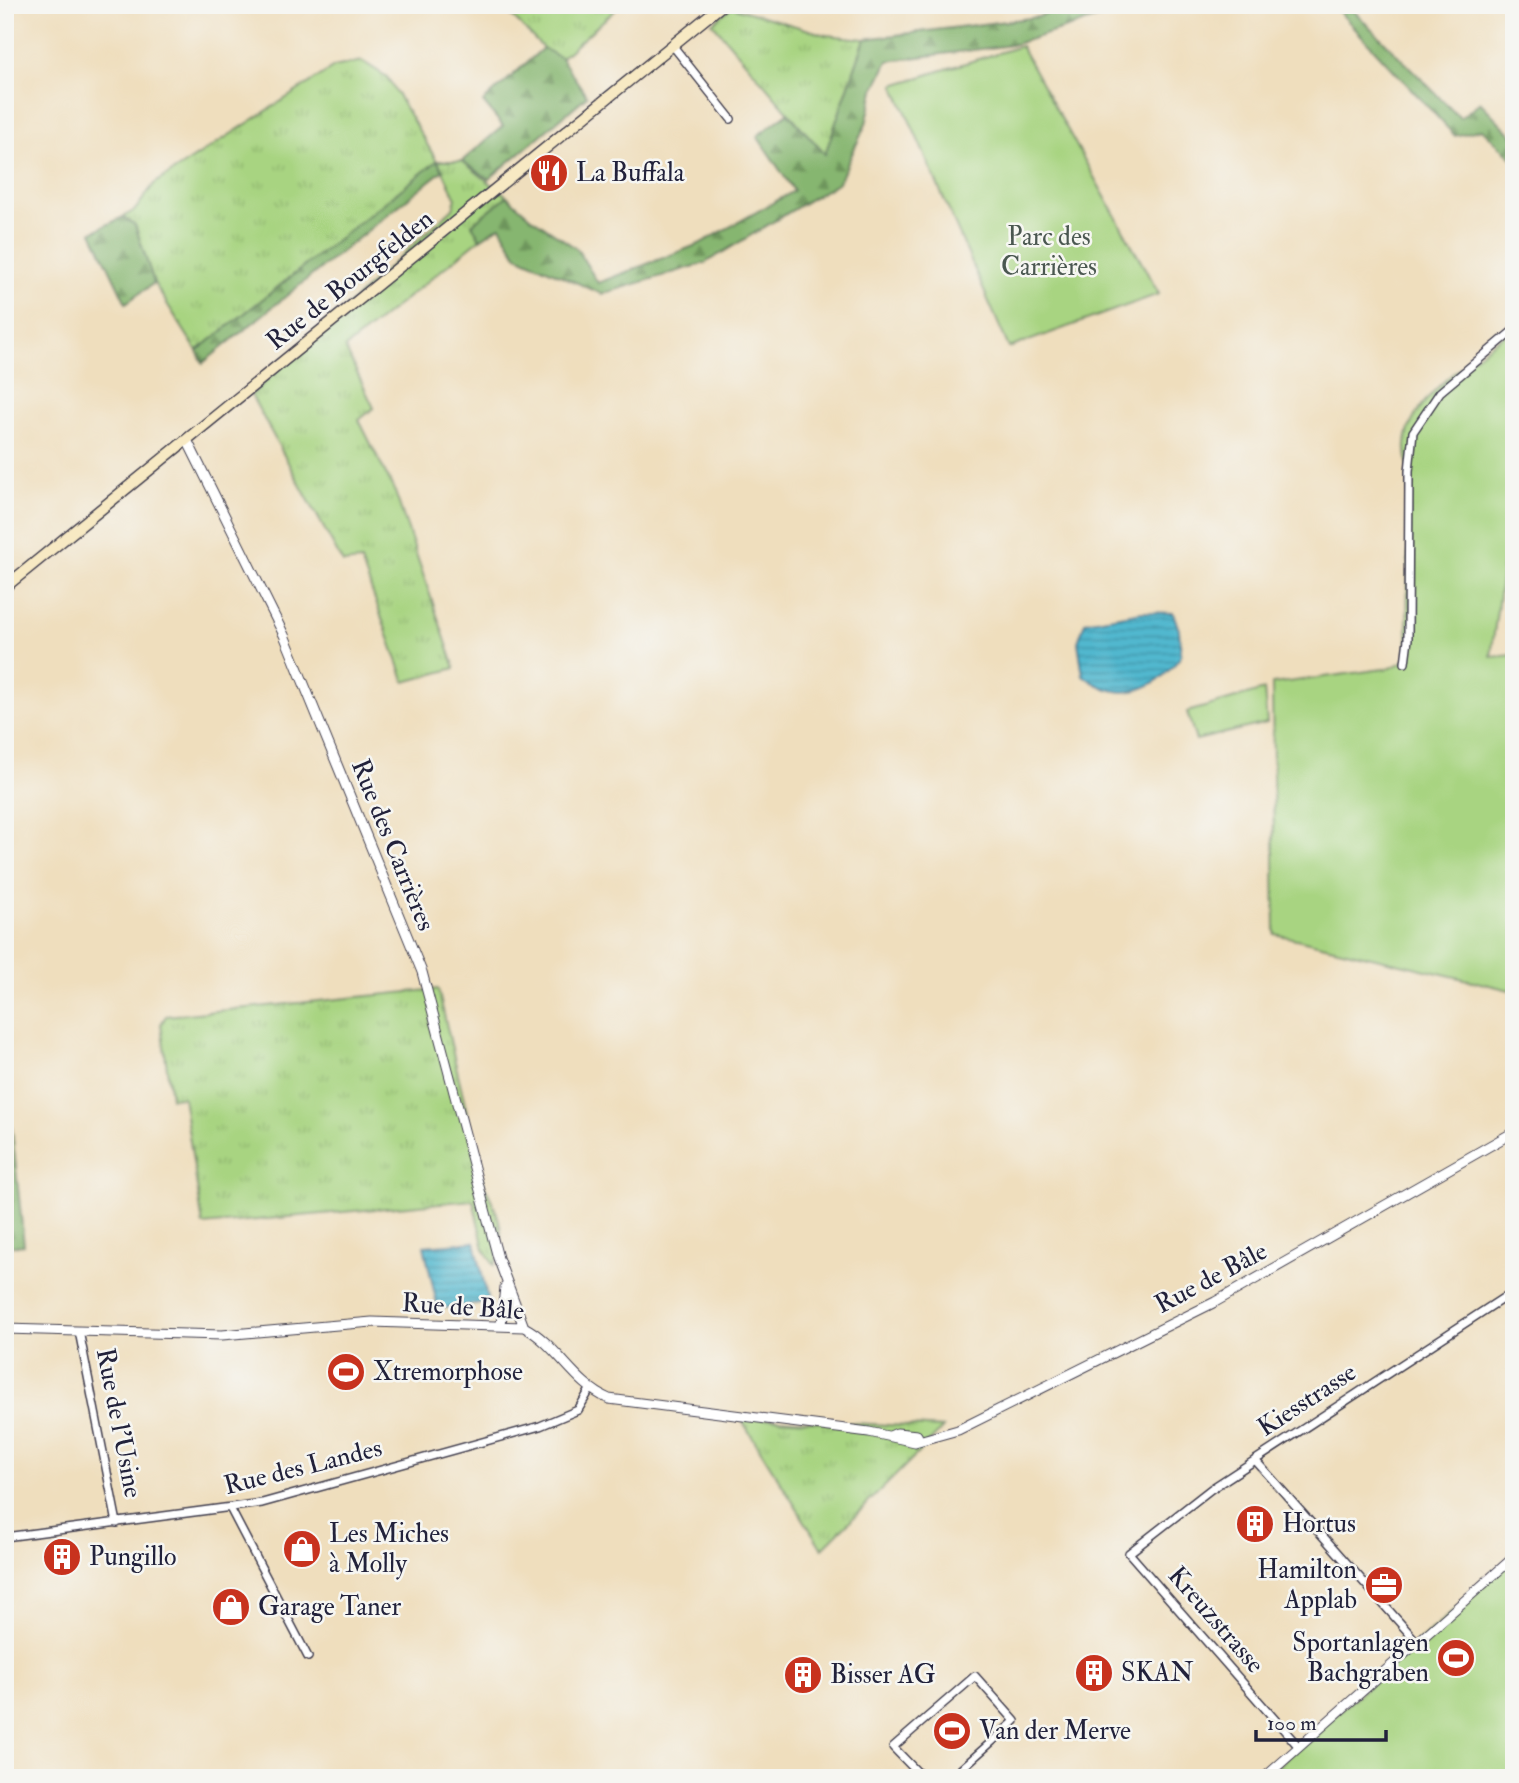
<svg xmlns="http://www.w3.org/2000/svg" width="1519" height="1783" viewBox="0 0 1519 1783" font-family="'IM FELL Double Pica',serif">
	<defs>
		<pattern id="grass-tufts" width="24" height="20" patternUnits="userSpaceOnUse" patternTransform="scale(1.75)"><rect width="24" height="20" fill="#a8d481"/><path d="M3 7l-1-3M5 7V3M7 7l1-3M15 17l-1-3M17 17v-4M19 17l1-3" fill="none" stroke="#90b670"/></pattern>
		<pattern id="forest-firs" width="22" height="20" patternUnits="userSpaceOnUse" patternTransform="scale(1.75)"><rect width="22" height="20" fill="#86b66f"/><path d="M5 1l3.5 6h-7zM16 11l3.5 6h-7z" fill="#6d945c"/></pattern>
		<pattern id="water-rules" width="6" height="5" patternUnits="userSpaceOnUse" patternTransform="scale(1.75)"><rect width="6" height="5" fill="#51b8cf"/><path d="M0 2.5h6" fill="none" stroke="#4395a9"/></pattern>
	</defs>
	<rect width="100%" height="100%" fill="#f6f6f2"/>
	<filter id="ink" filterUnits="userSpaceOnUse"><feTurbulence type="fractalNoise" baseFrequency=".0143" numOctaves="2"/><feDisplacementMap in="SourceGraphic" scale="14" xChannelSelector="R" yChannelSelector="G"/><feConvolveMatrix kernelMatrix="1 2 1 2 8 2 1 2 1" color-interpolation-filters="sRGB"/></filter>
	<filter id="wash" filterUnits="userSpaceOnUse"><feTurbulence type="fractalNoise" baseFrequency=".00686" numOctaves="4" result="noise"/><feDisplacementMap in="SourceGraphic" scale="28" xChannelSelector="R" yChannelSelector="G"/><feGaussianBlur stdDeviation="1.57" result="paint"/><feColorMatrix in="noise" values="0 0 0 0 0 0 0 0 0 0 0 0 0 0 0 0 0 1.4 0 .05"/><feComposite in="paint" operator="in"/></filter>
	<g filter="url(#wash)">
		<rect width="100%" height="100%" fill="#efdebd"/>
		<path fill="url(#grass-tufts)" stroke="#657b5e" stroke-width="2" d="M501 5H621L561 58 543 48Z
			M732 7 826 35 865 39 825 155 712 23Z
			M362 61 387 77 437 161H462L507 196 472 224 480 239 345 348 374 408 359 420 395 492 455 668 405 682 361 561 343 563 251 395 453 208 456 198 438 161 197 351 154 283 135 225 123 217 135 210 154 184 334 67Z
			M438 989 484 1185C499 1213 508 1235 494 1265L484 1249 473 1200 203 1225 183 1097 171 1098 161 1024 166 1016Z
			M740 1417 943 1428 822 1549Z"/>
		<path fill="url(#forest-firs)" stroke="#546c55" stroke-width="2" d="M1066 5H1140L1012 45 888 61 874 90 866 124 839 182 705 263 602 294 517 256 500 226 480 239 472 224 507 196 532 218 577 249 598 283 699 244 794 191 757 136 788 113 825 154 865 39 1038 17Z
			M1333 5H1348L1460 118 1480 102 1514 137V160L1482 129 1455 136Z
			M543 48 561 58 587 96 489 179 462 161 503 126 483 102Z
			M437 161 443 170 203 363 197 351Z
			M123 217 135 225 154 283 126 303 92 232Z
			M5 1111H10L24 1245 5 1247Z"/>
		<path fill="#a8d481" stroke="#657b5e" stroke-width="2" d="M1021 46 1159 294 1009 348 894 85Z
			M1514 328V478L1491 657 1514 655V991L1275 934 1272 684 1391 668 1407 659 1409 471C1408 462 1405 453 1406 444 1409 397 1479 353 1514 328Z
			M1264 690 1267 723 1196 740 1187 712Z
			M1514 1557V1778H1264Z"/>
		<path fill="url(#water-rules)" stroke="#3a6d85" stroke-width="2" d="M1142 612 1173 613 1179 630 1181 656C1155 692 1120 705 1083 675L1078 642 1085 622Z
			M475 1242 488 1302 438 1309 424 1246Z"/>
	</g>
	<g filter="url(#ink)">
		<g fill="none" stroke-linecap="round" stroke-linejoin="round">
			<defs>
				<path id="minor" d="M673 46 731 119
					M1405 663 1408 639 1409 471 1413 432 1440 392 1514 330
					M79 1331 117 1523
					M1255 1460 1417 1642
					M230 1508 308 1657
					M5 1537 262 1503 540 1426 578 1410 591 1388
					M1299 1747 1129 1553 1211 1489 1514 1291
					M923 1778 893 1747 975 1676 1015 1721 951 1778"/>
				<path id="tertiary" d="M187 440 284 635 422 972 498 1258 524 1327
					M501 1325 505 1287
					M5 1329 222 1335 372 1322 524 1327C557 1344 574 1384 609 1399L869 1432 915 1442 958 1430 1215 1302 1514 1132
					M890 1436 897 1433 917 1435 919 1439
					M1264 1778 1514 1557"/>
				<path id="secondary" d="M5 587 722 5"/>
			</defs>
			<use href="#minor" stroke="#413e4e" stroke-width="10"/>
			<use href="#tertiary" stroke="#413e4e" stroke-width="11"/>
			<use href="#secondary" stroke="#413e4e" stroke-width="13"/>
			<use href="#minor" stroke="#fff" stroke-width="7"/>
			<use href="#tertiary" stroke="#fff" stroke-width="9"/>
			<use href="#secondary" stroke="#f7e9c3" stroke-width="10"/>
		</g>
	</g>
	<defs>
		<symbol id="restaurant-disc" viewBox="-11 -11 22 22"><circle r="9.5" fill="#c8321e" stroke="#f6f6f2"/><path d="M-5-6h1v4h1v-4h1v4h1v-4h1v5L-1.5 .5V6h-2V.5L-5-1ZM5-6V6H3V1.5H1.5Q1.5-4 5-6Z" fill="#fff"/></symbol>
		<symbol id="stadium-disc" viewBox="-11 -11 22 22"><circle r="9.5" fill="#c8321e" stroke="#f6f6f2"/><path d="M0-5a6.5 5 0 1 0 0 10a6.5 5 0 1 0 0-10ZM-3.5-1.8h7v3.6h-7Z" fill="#fff"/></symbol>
		<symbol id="building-disc" viewBox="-11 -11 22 22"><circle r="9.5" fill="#c8321e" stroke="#f6f6f2"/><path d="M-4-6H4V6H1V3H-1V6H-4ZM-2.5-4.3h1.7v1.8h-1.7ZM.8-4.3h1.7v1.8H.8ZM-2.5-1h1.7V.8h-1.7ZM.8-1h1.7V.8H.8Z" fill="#fff"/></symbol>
		<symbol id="shop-disc" viewBox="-11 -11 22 22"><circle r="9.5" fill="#c8321e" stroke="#f6f6f2"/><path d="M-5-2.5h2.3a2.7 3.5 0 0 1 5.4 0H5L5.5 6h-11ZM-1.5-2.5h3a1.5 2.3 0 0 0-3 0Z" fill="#fff"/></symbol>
		<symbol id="office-disc" viewBox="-11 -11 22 22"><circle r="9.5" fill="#c8321e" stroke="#f6f6f2"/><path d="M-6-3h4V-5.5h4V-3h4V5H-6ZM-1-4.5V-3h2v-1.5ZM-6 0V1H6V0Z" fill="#fff"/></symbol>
	</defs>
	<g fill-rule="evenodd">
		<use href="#restaurant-disc" x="527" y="151" width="44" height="44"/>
		<use href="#stadium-disc" x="324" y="1350" width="44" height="44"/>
		<use href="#building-disc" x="1233" y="1502" width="44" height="44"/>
		<use href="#shop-disc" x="280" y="1527" width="44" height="44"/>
		<use href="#building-disc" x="40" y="1535" width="44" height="44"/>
		<use href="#office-disc" x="1362" y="1563" width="44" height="44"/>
		<use href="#shop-disc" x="209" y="1585" width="44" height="44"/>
		<use href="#stadium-disc" x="1434" y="1636" width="44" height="44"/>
		<use href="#building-disc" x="1072" y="1651" width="44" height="44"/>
		<use href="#building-disc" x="781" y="1653" width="44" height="44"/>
		<use href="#stadium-disc" x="930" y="1709" width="44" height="44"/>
	</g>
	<g text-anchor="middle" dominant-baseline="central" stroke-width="5" stroke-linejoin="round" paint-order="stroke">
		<g font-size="26" fill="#22223b" stroke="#f6f6f2" text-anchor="start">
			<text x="576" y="173">La Buffala</text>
			<text x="373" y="1372">Xtremorphose</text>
			<text x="1282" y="1524">Hortus</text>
			<text x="329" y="1534">Les Miches<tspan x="329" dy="30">à Molly</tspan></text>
			<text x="89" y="1557">Pungillo</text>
			<text x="1357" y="1570" text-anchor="end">Hamilton<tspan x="1357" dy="30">Applab</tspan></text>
			<text x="258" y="1607">Garage Taner</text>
			<text x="1429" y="1643" text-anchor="end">Sportanlagen<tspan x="1429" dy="30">Bachgraben</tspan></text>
			<text x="1121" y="1673">SKAN</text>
			<text x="830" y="1675">Bisser AG</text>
			<text x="979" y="1731">Van der Merve</text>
		</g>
		<g font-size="26" fill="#4a5750" stroke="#f6f6f2">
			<text x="1049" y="237">Parc des<tspan x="1049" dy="30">Carrières</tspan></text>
		</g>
		<g font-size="26" fill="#22223b" stroke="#f6f6f2">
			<text transform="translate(350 280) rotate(-39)">Rue de Bourgfelden</text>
			<text transform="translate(393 845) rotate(68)">Rue des Carrières</text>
			<text transform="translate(1211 1278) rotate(-28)">Rue de Bâle</text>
			<text transform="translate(463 1307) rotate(4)">Rue de Bâle</text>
			<text transform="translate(1307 1400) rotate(-33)">Kiesstrasse</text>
			<text transform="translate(119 1423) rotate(79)">Rue de l'Usine</text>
			<text transform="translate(303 1467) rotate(-14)">Rue des Landes</text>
			<text transform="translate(1216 1620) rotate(49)">Kreuzstrasse</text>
		</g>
	</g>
	<rect width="1519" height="1783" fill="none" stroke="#f6f6f2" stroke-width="28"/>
	<path d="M1256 1730v10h130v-10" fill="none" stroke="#22223b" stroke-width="3.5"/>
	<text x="1267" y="1730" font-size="21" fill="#22223b" stroke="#f6f6f2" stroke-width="5" paint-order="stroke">100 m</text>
</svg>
